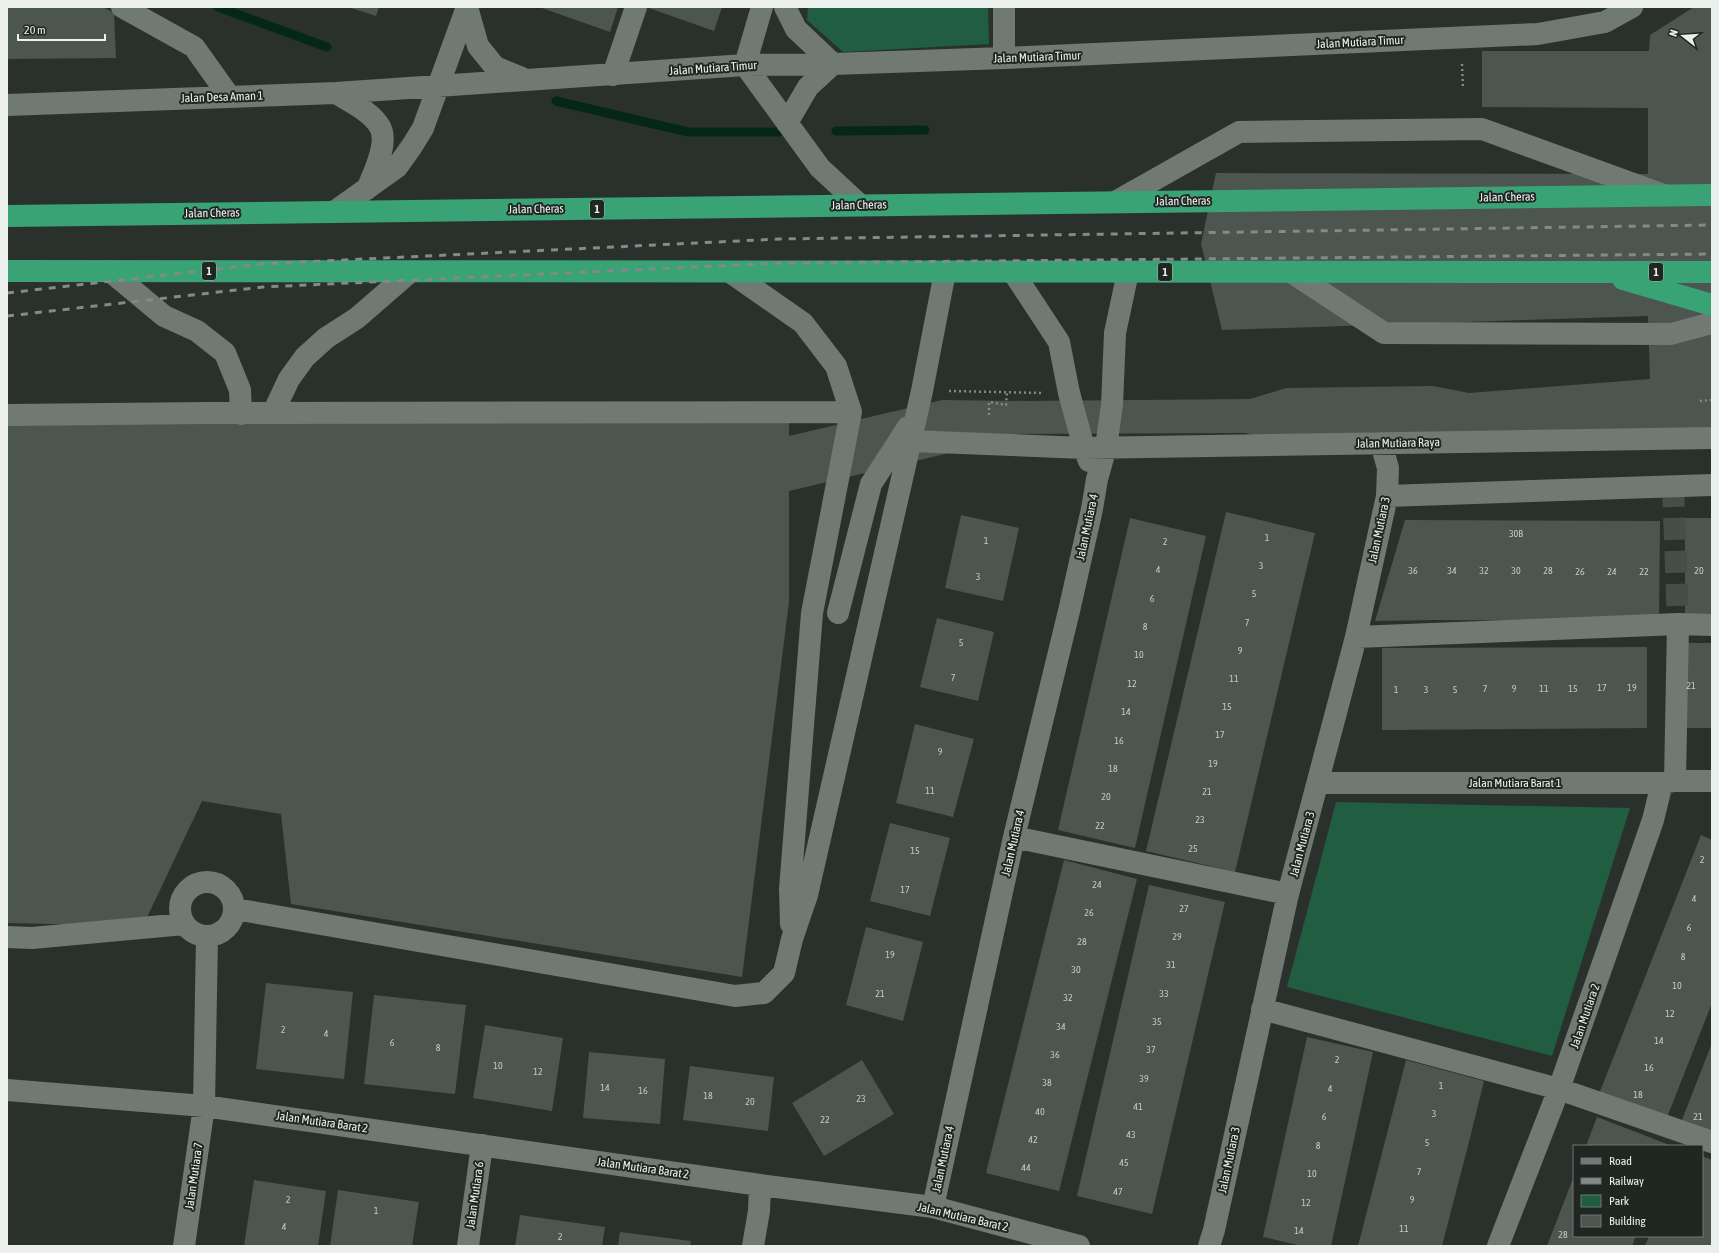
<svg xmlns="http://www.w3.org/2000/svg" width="1719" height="1253" viewBox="0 0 1719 1253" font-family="'Asap Condensed',sans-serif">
	<rect width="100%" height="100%" fill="#2a312d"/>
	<path fill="#205d41" d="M808 7H988L989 44 843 52 807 20Z
		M1336 802 1630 808 1552 1056 1287 987Z"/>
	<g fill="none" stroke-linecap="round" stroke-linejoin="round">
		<path stroke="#042718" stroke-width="9" d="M218 7 327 47
			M556 101 688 132H779
			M836 131 925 130"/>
	</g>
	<path fill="#4d5550" d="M7 7H103L114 13 116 58 7 59Z
		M348 7H379L376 16Z
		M539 7H618L610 32Z
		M646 7H722L714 31Z
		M1694 7H1712V430L1289 444 1245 433 1009 434 945 454 789 491V602L742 977 291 904 281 814 202 801 143 926 7 923V422L789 418V436L942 400 1027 401 1250 399 1286 388 1433 386 1469 393 1650 379 1648 316 1222 330 1201 244 1216 173 1648 174V108L1482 107V51H1649L1650 35Z
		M1226 512 1315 533 1235 872 1146 851Z
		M961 515 1019 528 1003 601 945 588Z
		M1130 518 1206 536 1135 848 1058 830Z
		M1685 518H1712V622H1685Z
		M1405 520 1660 521 1659 621 1436 620 1375 621Z
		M937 618 994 632 978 701 920 687Z
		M1677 643H1712V728H1677Z
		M1647 647V728L1382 730V648Z
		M915 724 974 739 953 817 896 803Z
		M890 823 950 838 930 916 870 901Z
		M1701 835 1712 840V1003L1666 1120 1599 1094Z
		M1064 860 1137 879 1059 1191 986 1173Z
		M1149 885 1225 902 1152 1214 1077 1196Z
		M866 927 923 942 903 1021 846 1005Z
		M266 983 353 992 344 1079 256 1069Z
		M374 995 466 1005 455 1094 364 1084Z
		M485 1025 563 1038 552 1111 473 1098Z
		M1307 1037 1373 1052 1331 1246H1302L1263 1237Z
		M1712 1043V1138L1680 1125Z
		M589 1052 665 1059 660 1124 583 1118Z
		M862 1060 894 1114 824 1156 792 1103Z
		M1406 1060 1484 1081 1470 1138 1442 1246H1358Z
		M690 1066 774 1077 768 1131 683 1120Z
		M1597 1117 1672 1146H1586Z
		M1702 1156 1712 1160V1246H1645L1649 1236H1702Z
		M1574 1176V1236H1636L1632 1246H1547Z
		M254 1180 326 1191 318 1246H244Z
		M338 1190 419 1202 412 1246H330Z
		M520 1215 605 1227 602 1246H515Z
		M620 1232 691 1241 690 1246H618Z"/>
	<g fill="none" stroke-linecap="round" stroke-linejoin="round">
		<path stroke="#474e4a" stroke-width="22" stroke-dasharray="22 11" stroke-linecap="butt" d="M1673 485 1678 624"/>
		<path stroke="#838985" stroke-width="2.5" stroke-dasharray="2 3" stroke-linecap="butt" d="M1462 64 1463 88
			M949 391 1042 393
			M1700 401 1712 400
			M989 415V402L1006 405 1007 392"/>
		<path stroke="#717974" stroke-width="22" d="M122 7 194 47 229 96
			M467 7 478 46 495 67 522 78
			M785 7 796 29 833 64 808 87 787 123
			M1004 7V58
			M745 65 820 168 860 205
			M745 65 762 7
			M613 75 636 7
			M336 93C350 102 372 112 380 127 389 143 374 173 367 189
			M7 105 336 93 745 65 833 64 1004 58 1538 34 1605 22 1632 7
			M1115 202 1239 132 1482 129 1664 195
			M334 212 397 167 412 146 423 128 467 7
			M110 271 164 316 197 331 225 353 240 390 241 414
			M730 272 803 323 836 366 851 412 812 613 790 889 791 924
			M1013 272 1059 342 1069 393 1084 448 1089 461
			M1291 272 1384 333 1671 334 1712 323
			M273 413 289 379 305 357 326 338 357 318 410 272
			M7 415 207 413 851 412
			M910 441 1084 448 1712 438
			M1387 496 1712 485
			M838 613 871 484 908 427
			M1356 637 1678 624 1712 625
			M1675 781 1678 624
			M1318 783H1662L1675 781H1712
			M1014 837 1288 894
			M180 909a27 27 0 1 1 54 0a27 27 0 1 1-54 0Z
			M235 909 735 996 764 993 784 973 792 939 807 895 922 391 945 272
			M7 937 32 938 184 924
			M1262 1009 1559 1089 1712 1142
			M7 1090 204 1106 760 1185 933 1207 1079 1246
			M933 1207 1014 837 1069 611 1092 509 1097 479 1106 447 1112 405 1115 333 1128 272
			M184 1246 204 1106 207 937
			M468 1246 482 1145
			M753 1246 759 1211 760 1185
			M1209 1246 1214 1230 1288 894 1356 637 1387 496 1388 468 1381 443
			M1498 1246 1559 1089 1653 820 1662 783"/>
		<path stroke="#39a375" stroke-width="22" d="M7 216 1712 195
			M7 271 1712 272
			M1623 279 1712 305"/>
		<path stroke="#848a87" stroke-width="3" stroke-dasharray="7 7" stroke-linecap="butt" d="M7 293 261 264 779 239 1712 225
			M7 316 263 287 781 263 1712 254"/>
	</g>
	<g text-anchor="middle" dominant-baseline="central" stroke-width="4" stroke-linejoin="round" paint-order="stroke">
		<g font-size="10" fill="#c4c9c6">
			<text x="1516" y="533">30B</text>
			<text x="1267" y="537">1</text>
			<text x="986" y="540">1</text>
			<text x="1165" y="541">2</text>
			<text x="1261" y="565">3</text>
			<text x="1158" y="569">4</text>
			<text x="1413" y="570">36</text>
			<text x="1452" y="570">34</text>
			<text x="1484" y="570">32</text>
			<text x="1516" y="570">30</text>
			<text x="1548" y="570">28</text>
			<text x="1699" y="570">20</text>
			<text x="1580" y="571">26</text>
			<text x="1612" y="571">24</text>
			<text x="1644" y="571">22</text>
			<text x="978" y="576">3</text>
			<text x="1254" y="593">5</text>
			<text x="1152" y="598">6</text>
			<text x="1247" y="622">7</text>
			<text x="1145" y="626">8</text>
			<text x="961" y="642">5</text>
			<text x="1240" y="650">9</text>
			<text x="1139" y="654">10</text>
			<text x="953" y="677">7</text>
			<text x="1234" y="678">11</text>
			<text x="1132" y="683">12</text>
			<text x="1691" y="685">21</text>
			<text x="1602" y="687">17</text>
			<text x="1632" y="687">19</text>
			<text x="1485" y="688">7</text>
			<text x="1514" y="688">9</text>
			<text x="1544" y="688">11</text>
			<text x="1573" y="688">15</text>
			<text x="1396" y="689">1</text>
			<text x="1426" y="689">3</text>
			<text x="1455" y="689">5</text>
			<text x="1227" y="706">15</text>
			<text x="1126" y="711">14</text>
			<text x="1220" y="734">17</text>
			<text x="1119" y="740">16</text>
			<text x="940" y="751">9</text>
			<text x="1213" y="763">19</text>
			<text x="1113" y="768">18</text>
			<text x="930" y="790">11</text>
			<text x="1207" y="791">21</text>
			<text x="1106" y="796">20</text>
			<text x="1200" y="819">23</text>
			<text x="1100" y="825">22</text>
			<text x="1193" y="848">25</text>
			<text x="915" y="850">15</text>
			<text x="1702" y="859">2</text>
			<text x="1097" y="884">24</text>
			<text x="905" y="889">17</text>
			<text x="1694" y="898">4</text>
			<text x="1184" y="908">27</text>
			<text x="1089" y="912">26</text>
			<text x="1689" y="927">6</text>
			<text x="1177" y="936">29</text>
			<text x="1082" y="941">28</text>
			<text x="890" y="954">19</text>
			<text x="1683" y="956">8</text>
			<text x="1171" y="964">31</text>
			<text x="1076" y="969">30</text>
			<text x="1677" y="985">10</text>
			<text x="880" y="993">21</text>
			<text x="1164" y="993">33</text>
			<text x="1068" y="997">32</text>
			<text x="1670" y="1013">12</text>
			<text x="1157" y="1021">35</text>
			<text x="1061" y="1026">34</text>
			<text x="283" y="1029">2</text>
			<text x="326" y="1033">4</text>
			<text x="1659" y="1040">14</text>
			<text x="392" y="1042">6</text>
			<text x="438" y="1047">8</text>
			<text x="1151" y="1049">37</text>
			<text x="1055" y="1054">36</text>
			<text x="1337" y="1059">2</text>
			<text x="498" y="1065">10</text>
			<text x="1649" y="1067">16</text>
			<text x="538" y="1071">12</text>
			<text x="1144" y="1078">39</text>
			<text x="1047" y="1082">38</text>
			<text x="1441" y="1085">1</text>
			<text x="605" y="1087">14</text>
			<text x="1330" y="1088">4</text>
			<text x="643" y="1090">16</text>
			<text x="1638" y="1094">18</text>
			<text x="708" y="1095">18</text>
			<text x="861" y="1098">23</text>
			<text x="750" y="1101">20</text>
			<text x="1138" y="1106">41</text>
			<text x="1040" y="1111">40</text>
			<text x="1434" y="1113">3</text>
			<text x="1324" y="1116">6</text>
			<text x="1698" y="1116">21</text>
			<text x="825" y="1119">22</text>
			<text x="1131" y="1134">43</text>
			<text x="1033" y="1139">42</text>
			<text x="1427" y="1142">5</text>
			<text x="1318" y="1145">8</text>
			<text x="1124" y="1162">45</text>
			<text x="1026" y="1167">44</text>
			<text x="1419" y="1171">7</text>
			<text x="1312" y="1173">10</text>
			<text x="1118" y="1191">47</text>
			<text x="288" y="1199">2</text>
			<text x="1412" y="1199">9</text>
			<text x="1306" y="1202">12</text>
			<text x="376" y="1210">1</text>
			<text x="284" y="1226">4</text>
			<text x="1404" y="1228">11</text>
			<text x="1299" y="1230">14</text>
			<text x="1563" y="1234">28</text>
			<text x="560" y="1236">2</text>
		</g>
		<g fill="#202723" stroke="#aeb4b0" stroke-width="1">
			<rect x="590" y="200" width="14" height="18" rx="3"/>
			<rect x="202" y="262" width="14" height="18" rx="3"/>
			<rect x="1158" y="263" width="14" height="18" rx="3"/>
			<rect x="1649" y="263" width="14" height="18" rx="3"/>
		</g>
		<g font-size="11" font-weight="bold" fill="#ebf0ed">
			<text x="597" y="209">1</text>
			<text x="209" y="271">1</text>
			<text x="1165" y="272">1</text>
			<text x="1656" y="272">1</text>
		</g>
		<g font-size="12" fill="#ebf0ed" stroke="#202723">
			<text transform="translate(1360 42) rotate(-3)">Jalan Mutiara Timur</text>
			<text transform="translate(1037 57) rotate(-2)">Jalan Mutiara Timur</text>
			<text transform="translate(713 68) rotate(-4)">Jalan Mutiara Timur</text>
			<text transform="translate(222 97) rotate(-2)">Jalan Desa Aman 1</text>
			<text transform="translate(1507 197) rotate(-1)">Jalan Cheras</text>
			<text transform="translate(1183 201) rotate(-1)">Jalan Cheras</text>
			<text transform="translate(859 205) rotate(-1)">Jalan Cheras</text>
			<text transform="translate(536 209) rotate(-1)">Jalan Cheras</text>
			<text transform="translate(212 213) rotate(-1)">Jalan Cheras</text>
			<text transform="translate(1398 443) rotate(-1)">Jalan Mutiara Raya</text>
			<text transform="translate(1087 527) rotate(-78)">Jalan Mutiara 4</text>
			<text transform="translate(1379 530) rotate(-78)">Jalan Mutiara 3</text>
			<text x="1515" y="783">Jalan Mutiara Barat 1</text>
			<text transform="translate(1013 843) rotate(-77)">Jalan Mutiara 4</text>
			<text transform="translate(1302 844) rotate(-75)">Jalan Mutiara 3</text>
			<text transform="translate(1585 1016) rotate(-71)">Jalan Mutiara 2</text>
			<text transform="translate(322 1122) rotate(8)">Jalan Mutiara Barat 2</text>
			<text transform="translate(943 1159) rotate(-78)">Jalan Mutiara 4</text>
			<text transform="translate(1229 1160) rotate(-78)">Jalan Mutiara 3</text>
			<text transform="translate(643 1168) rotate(8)">Jalan Mutiara Barat 2</text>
			<text transform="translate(194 1176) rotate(-82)">Jalan Mutiara 7</text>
			<text transform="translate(475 1195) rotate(-82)">Jalan Mutiara 6</text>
			<text transform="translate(963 1217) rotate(13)">Jalan Mutiara Barat 2</text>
		</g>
	</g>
	<rect width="1719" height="1253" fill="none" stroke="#ebf0ed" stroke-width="16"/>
	<rect x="1573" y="1145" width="130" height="92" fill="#202723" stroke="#717774"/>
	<rect x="1581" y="1158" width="20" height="6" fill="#717974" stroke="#717774"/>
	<text x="1609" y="1165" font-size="12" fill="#ebf0ed">Road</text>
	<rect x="1581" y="1178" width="20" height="6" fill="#848a87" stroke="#717774"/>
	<text x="1609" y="1185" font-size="12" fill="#ebf0ed">Railway</text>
	<rect x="1581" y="1195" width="20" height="12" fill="#205d41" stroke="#717774"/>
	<text x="1609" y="1205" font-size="12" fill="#ebf0ed">Park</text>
	<rect x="1581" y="1215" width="20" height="12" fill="#4d5550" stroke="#717774"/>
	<text x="1609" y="1225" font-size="12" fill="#ebf0ed">Building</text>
	<g transform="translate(1683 36) rotate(287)" stroke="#202723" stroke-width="3" paint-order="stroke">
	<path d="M0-3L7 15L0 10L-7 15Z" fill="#ebf0ed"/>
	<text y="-6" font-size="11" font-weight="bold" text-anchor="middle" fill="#ebf0ed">N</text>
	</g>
	<path d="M18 34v6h87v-6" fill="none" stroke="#ebf0ed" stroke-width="2"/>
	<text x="24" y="34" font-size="12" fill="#ebf0ed" stroke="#202723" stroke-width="3" paint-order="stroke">20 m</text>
</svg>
